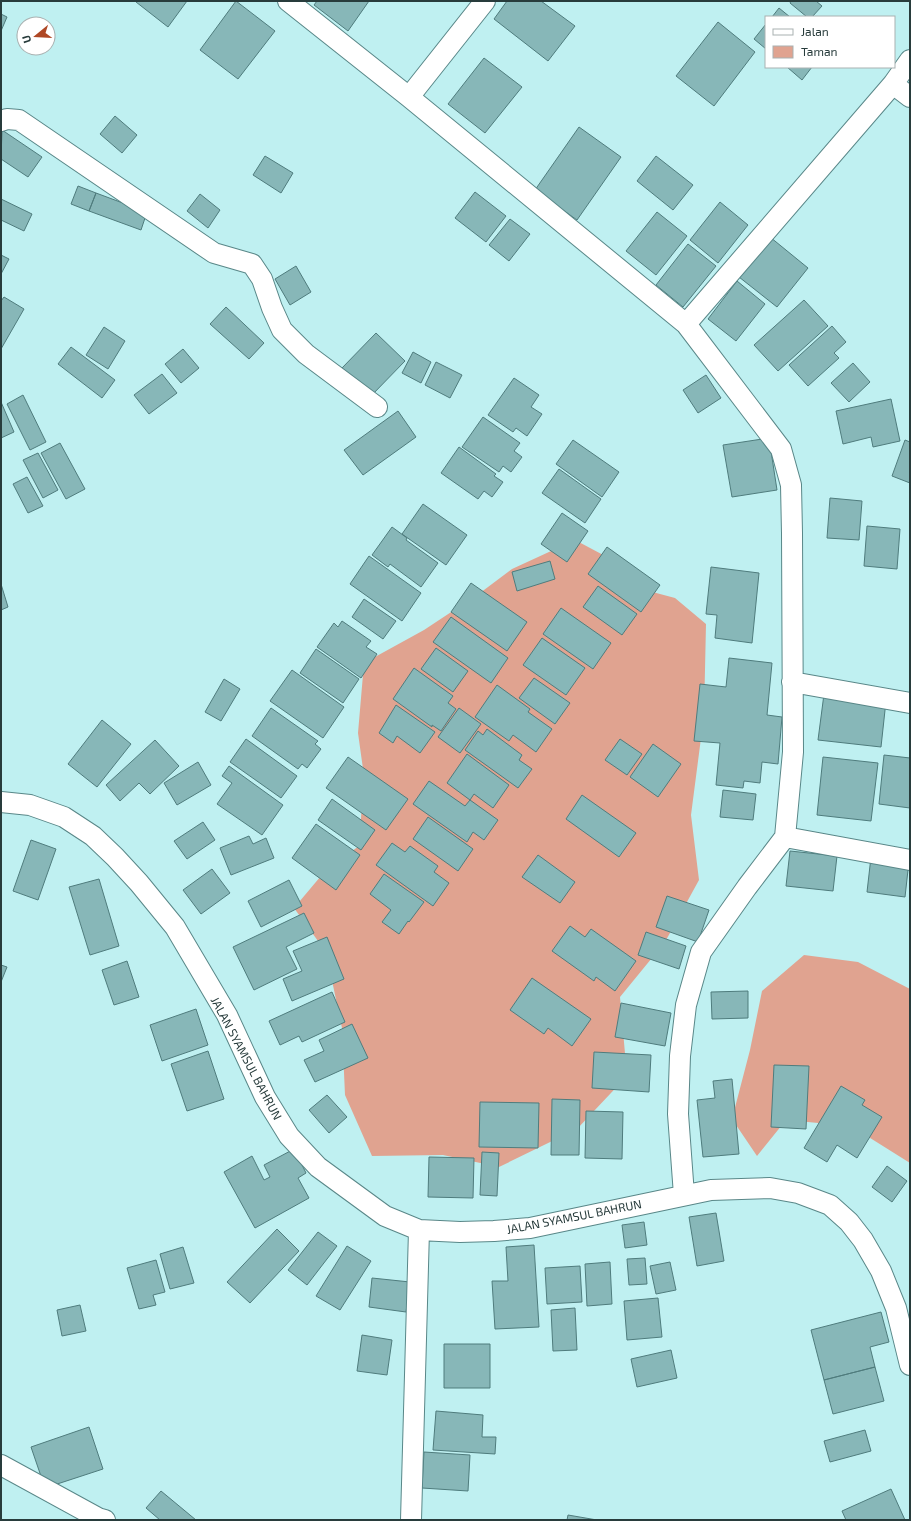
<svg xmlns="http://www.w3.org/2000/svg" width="911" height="1521" viewBox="0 0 911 1521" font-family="'Exo 2',sans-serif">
	<rect width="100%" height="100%" fill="#bff0f1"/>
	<path fill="#e0a390" d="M575 540 607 557 645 590 675 598 706 624 704 715 691 815 699 880 665 942 620 997 627 1076 577 1129 499 1167 443 1155 372 1156 345 1095 342 1028 326 952 294 908 326 870 359 846 364 776 358 733 364 663 424 630 480 593 512 569Z
		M804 955 858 962 910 989V1163L851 1126 786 1120 757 1156 732 1119 750 1050 762 991Z"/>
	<path fill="#87b7b8" stroke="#4f7c7d" d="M137 1H187L168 27 136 2Z
		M236 1 275 31 238 79 200 50Z
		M317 1H369L348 31 314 5Z
		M507 1H541L575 26 548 61 494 19Z
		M791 1H816L822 6 812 17H807L790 3Z
		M779 8 790 17H772Z
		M1 14 7 17 1 31Z
		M718 22 755 52 714 106 676 76Z
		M766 24V49L754 39Z
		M484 58 522 87 485 133 448 104Z
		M787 67H812L802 80Z
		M115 116 137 135 122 153 100 134Z
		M579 127 621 157 577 220 535 190Z
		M2 130 42 157 28 177 1 159Z
		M265 156 293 173 281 193 253 175Z
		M656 156 693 185 673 210 637 181Z
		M78 186 96 193 89 211 71 204Z
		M475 192 506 216 486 242 455 218Z
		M96 193 147 212 141 230 89 211Z
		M200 194 220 210 208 228 187 211Z
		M1 199 32 214 24 231 1 220Z
		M720 202 748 225 718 263 690 240Z
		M657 212 687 236 656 275 626 251Z
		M510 219 530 234 509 261 489 245Z
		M770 237 808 268 777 307 739 277Z
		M688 244 716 266 683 307 656 285Z
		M1 255 9 259 1 274Z
		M296 266 311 292 290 305 275 279Z
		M737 281 765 304 736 341 708 319Z
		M4 297 24 309 1 349V301Z
		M804 300 828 326 778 371 754 345Z
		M226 307 264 343 249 359 210 324Z
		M832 326 846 342 834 353 839 358 808 386 789 365Z
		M104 327 125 341 108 369 86 355Z
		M376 333 405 361 371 396 342 368Z
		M71 347 115 380 102 398 58 364Z
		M183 349 199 368 181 383 165 364Z
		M413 352 431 362 421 383 402 373Z
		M436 362 462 375 450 398 425 385Z
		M853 363 870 382 849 402 831 383Z
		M162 374 177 393 149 414 134 395Z
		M706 375 721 398 698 413 683 390Z
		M514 378 539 395 531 407 542 414 527 436 516 428 513 432 488 415Z
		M23 395 46 442 30 450 7 404Z
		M891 399 900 441 873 447 871 437 843 444 836 411Z
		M1 402 14 432 1 438Z
		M398 411 416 437 363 475 344 450Z
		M483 417 520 443 514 451 522 457 511 472 503 466 499 472 462 447Z
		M769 438 777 490 732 497 723 445Z
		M573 440 619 472 602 497 556 464Z
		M905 440 910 442V483L892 476Z
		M60 443 85 489 66 499 41 453Z
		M459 447 496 474 494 476 503 482 492 497 484 491 478 499 441 473Z
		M38 453 58 490 43 498 23 460Z
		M559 469 601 499 585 523 542 493Z
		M27 477 43 506 28 513 13 484Z
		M830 498 862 501 859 540 827 538Z
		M423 504 467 535 446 565 402 534Z
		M562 513 588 531 567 562 541 544Z
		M867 526 900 529 897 569 864 566Z
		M392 527 407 538 406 540 438 563 421 587 390 564 388 567 372 555Z
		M607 547 660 585 641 612 588 574Z
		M369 556 421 593 402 621 350 584Z
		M550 561 555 579 517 591 512 572Z
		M711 567 759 573 752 643 715 638 717 615 706 614Z
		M471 583 527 622 507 651 451 612Z
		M1 584 8 607 1 610Z
		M598 586 637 614 622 635 583 607Z
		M364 599 396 621 383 639 352 617Z
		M561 608 611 643 593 669 543 634Z
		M451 617 508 658 491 683 433 642Z
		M342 621 371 641 366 647 377 654 361 678 317 647 334 623 338 627Z
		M542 638 585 668 566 695 523 665Z
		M436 648 468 671 453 692 421 669Z
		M316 649 359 679 343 703 300 673Z
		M729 658 772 663 767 715 782 717 778 764 762 762 760 783 744 781 743 788 716 785 720 743 694 741 700 684 726 687Z
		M414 668 453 696 448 703 456 709 441 731 432 725V727L393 699Z
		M292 670 344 707 323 738 270 701Z
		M534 678 570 703 555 724 519 698Z
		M224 679 240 689 221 721 205 712Z
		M497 685 530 709 528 712 552 729 536 752 513 735 509 741 475 717Z
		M824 694 886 701 881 747 818 740Z
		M396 705 435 732 420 753 397 736 393 743 379 733Z
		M271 708 318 741 315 744 321 749 307 768 302 764 298 769 252 736Z
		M459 708 481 724 460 753 438 737Z
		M102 720 131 744 97 787 68 764Z
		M487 729 522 755 519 760 532 769 518 788 465 750 478 731 483 735Z
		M246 739 297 776 281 798 230 762Z
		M620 739 642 754 627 775 605 760Z
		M155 740 179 766 150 794 139 783 120 801 106 785Z
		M653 744 681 764 658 797 630 777Z
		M467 754 509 785 493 808 474 794 470 800 447 783Z
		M884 755 910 758V808L879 804Z
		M348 757 408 799 386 830 326 788Z
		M823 757 878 763 871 821 817 815Z
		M198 762 211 785 177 805 164 783Z
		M229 766 283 805 262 835 217 804 232 783 222 776Z
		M429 781 465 806 470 800 498 820 484 840 473 832 467 842 413 804Z
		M723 790 756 794 753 820 720 817Z
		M582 795 636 833 619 857 566 819Z
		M332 799 375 830 361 850 318 820Z
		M428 817 473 849 458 871 413 839Z
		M203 822 215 840 187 859 174 841Z
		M316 824 360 855 336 890 292 858Z
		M249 836 253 844 266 838 274 858 231 875 220 848Z
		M31 840 56 849 38 900 13 891Z
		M392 843 405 852 410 846 438 866 434 872 449 883 433 906 376 865Z
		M790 851 837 856 833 891 786 886Z
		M538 855 575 882 560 903 522 877Z
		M871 857 909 861 905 897 867 892Z
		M212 869 230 893 201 914 183 890Z
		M384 874 424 902 409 922 408 921 399 934 382 922 391 910 370 894Z
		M99 879 119 946 90 955 69 887Z
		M289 880 302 906 261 927 248 901Z
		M667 896 709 910 698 942 656 927Z
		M304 913 314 933 286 947 297 969 254 990 233 947Z
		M570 926 585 937 591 929 636 961 615 991 596 977 594 981 552 951Z
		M646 932 686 946 679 969 638 955Z
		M327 937 344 979 292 1001 283 979 302 971 293 951Z
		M127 961 139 997 114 1005 102 970Z
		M1 965 7 967 1 982Z
		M532 978 591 1019 572 1046 548 1028 544 1034 510 1010Z
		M748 991V1018L712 1019 711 992Z
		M332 992 345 1022 302 1042 299 1036 280 1045 269 1021Z
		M621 1003 671 1013 665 1046 615 1037Z
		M196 1009 208 1045 162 1061 150 1025Z
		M352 1024 368 1058 315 1082 304 1060 324 1051 319 1040Z
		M208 1051 224 1099 187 1111 171 1064Z
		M594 1052 651 1055 649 1092 592 1088Z
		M774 1065 809 1066 806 1129 771 1127Z
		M732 1079 739 1154 703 1157 697 1100 715 1098 713 1081Z
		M841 1086 865 1100 862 1105 882 1117 857 1158 837 1145 827 1162 804 1148Z
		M327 1095 347 1117 329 1133 309 1110Z
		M552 1099 580 1100 579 1155H551Z
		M480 1102 539 1103 538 1148 479 1147Z
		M586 1111 623 1112 622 1159 585 1158Z
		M294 1149 306 1173 298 1178 309 1198 255 1228 224 1172 252 1156 264 1180 270 1177 264 1165Z
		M482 1152 499 1153 497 1196 480 1195Z
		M429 1157 474 1158 473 1198 428 1197Z
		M887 1166 907 1181 892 1202 872 1187Z
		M716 1213 724 1261 697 1266 689 1217Z
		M644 1222 647 1245 625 1248 622 1225Z
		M277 1229 299 1251 250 1303 227 1282Z
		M318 1232 337 1246 307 1285 288 1270Z
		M534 1245 539 1327 495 1329 492 1281H508L506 1247Z
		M347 1246 371 1261 340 1310 316 1296Z
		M183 1247 194 1283 170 1289 160 1254Z
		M645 1258 647 1284 629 1285 627 1259Z
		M156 1260 165 1292 153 1295 156 1305 139 1309 127 1268Z
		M610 1262 612 1304 587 1306 585 1264Z
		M670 1262 676 1290 656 1294 650 1266Z
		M580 1266 582 1302 547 1304 545 1268Z
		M372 1278 410 1282 406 1312 369 1307Z
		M658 1298 662 1337 627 1340 624 1301Z
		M80 1305 86 1331 62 1336 57 1310Z
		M575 1308 577 1350 553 1351 551 1310Z
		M881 1312 889 1342 870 1347 875 1367 824 1380 811 1330Z
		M362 1335 392 1340 387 1375 357 1371Z
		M444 1344H490V1388H444Z
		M671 1350 677 1378 637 1387 631 1359Z
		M875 1367 884 1401 833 1414 824 1380Z
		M436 1411 483 1415 482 1437H496L495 1454 433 1450Z
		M89 1427 103 1469 45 1488 31 1447Z
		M865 1430 871 1451 830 1462 824 1441Z
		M424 1452 470 1455 468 1491 422 1488Z
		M891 1489 905 1520H846L842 1511Z
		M161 1491 196 1520H160L146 1508Z
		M568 1515 597 1520H567Z"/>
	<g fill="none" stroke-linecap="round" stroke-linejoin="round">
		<defs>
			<path id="minor" d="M288 1 409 97 686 324 781 449 791 485 792 533 793 752 785 837 747 887 701 952 686 1005 680 1056 678 1114 684 1195
				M893 84 910 97
				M409 97 485 1
				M1 121 7 119 19 120 214 253 252 264 262 279 272 308 282 330 306 354 377 407
				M686 324 893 84 910 60
				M792 682 910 703
				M1 802 30 805 64 817 93 836 115 857 139 883 175 927 227 1015 265 1097 289 1136 318 1167 385 1216 419 1230 460 1232 494 1231 530 1228 711 1190 770 1188 798 1193 830 1205 849 1222 863 1240 881 1271 896 1308 910 1365
				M785 837 910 860
				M1 1465 98 1518 105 1520
				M411 1520 419 1230"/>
		</defs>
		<use href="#minor" stroke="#598788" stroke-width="22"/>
		<use href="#minor" stroke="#fff" stroke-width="20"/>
	</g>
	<g text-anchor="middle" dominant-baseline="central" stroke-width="3.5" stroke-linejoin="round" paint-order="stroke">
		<g font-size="12" fill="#283c3c" stroke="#fff">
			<text transform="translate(247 1058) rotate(62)">JALAN SYAMSUL BAHRUN</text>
			<text transform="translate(574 1216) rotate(-11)">JALAN SYAMSUL BAHRUN</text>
		</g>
	</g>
	<rect width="911" height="1521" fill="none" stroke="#283c3c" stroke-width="4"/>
	<rect x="765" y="16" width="130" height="52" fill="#ffffff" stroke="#a9b1b1"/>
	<rect x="773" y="29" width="20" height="6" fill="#ffffff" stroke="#a9b1b1"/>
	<text x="801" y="36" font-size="12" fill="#283c3c">Jalan</text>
	<rect x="773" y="46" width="20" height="12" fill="#e0a390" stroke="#a9b1b1"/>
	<text x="801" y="56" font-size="12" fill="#283c3c">Taman</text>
	<g transform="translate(36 36) rotate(252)"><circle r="19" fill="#ffffff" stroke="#a9b1b1"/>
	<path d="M0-3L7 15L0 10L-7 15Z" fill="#af4825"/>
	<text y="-6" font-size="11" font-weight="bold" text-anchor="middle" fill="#283c3c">U</text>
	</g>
</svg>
